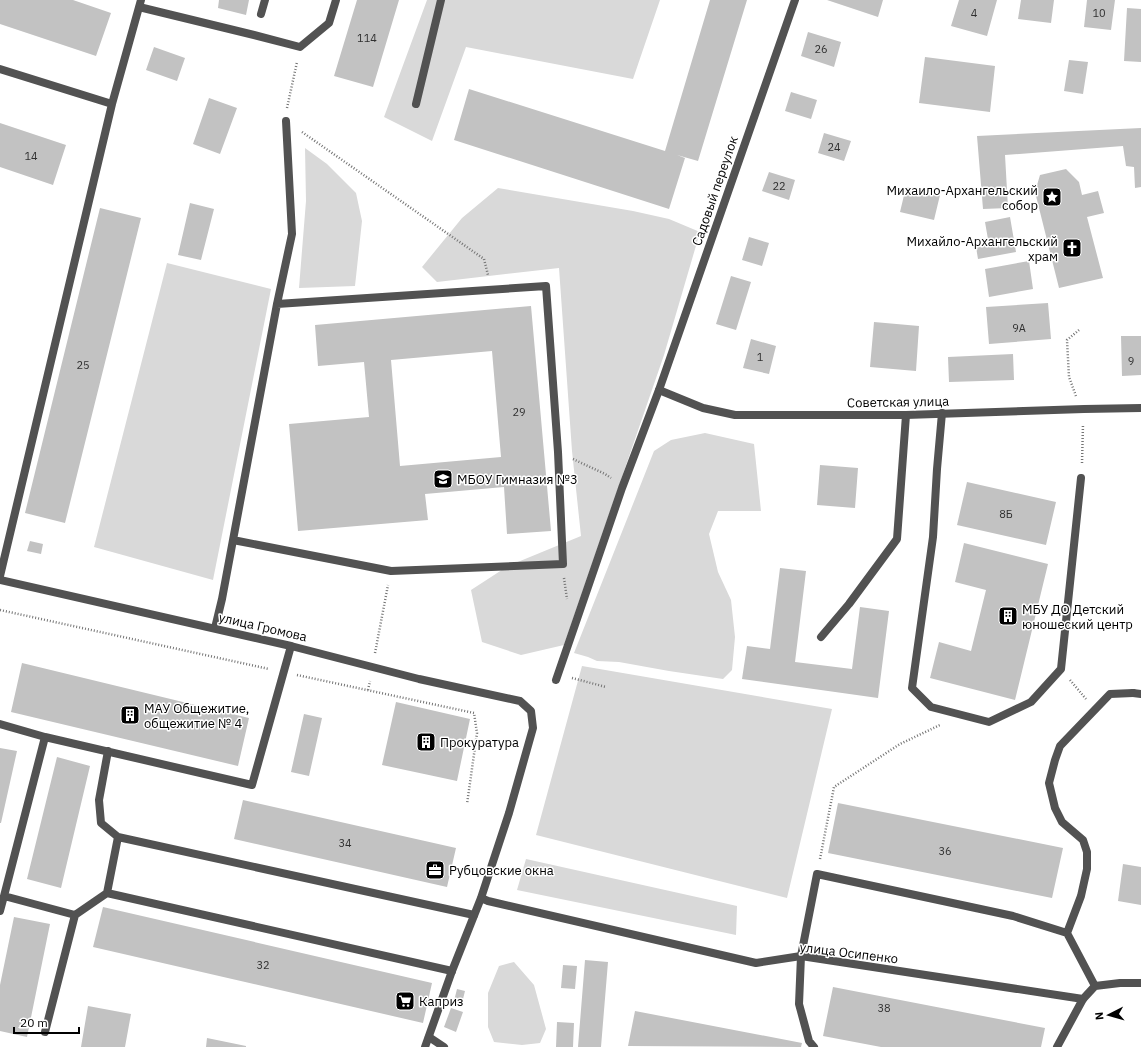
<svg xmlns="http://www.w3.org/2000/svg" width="1141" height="1047" viewBox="0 0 1141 1047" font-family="'IBM Plex Sans',sans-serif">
	<rect width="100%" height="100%" fill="#fff"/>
	<path fill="#d9d9d9" d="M427 0H660L633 79 466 47 432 141 384 117Z
		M305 148 327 164 356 193 362 221 355 286 299 288 306 201Z
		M498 188 633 211 669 219 700 232 664 355 564 645 521 655 482 642 471 590 508 566 581 536 572 451 559 268 437 282 422 267 462 218Z
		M167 263 271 289 213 580 94 547Z
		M705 433 754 444 761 511H718L709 534 718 572 731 600 735 637 732 670 723 679 669 671 619 662 597 661 588 657 574 653 654 451 671 440Z
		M582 666 832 709 787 898 536 835Z
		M526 859 737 906 736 935 517 890Z
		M514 962 534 985 546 1029 540 1043 522 1045 494 1042 488 1027V993L499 966Z"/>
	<path fill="#c2c2c2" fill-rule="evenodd" d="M0 0H73L111 13 96 56 0 24Z
		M219 0H249L246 15 218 8Z
		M357 0H399L373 87 334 76Z
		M710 0H747L698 161 677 155 685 158 669 209 454 140 469 89 665 151Z
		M827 0H883L878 17Z
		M959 0H997L987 36 951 26Z
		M1021 0H1054L1051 23 1018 19Z
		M1087 0H1115L1111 30 1084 27Z
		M1127 8 1141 9V62L1124 61Z
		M808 32 841 42 834 67 801 56Z
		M154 47 185 58 177 81 146 70Z
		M925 57 995 66 990 112 919 103Z
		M1069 60 1088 62 1083 94 1064 91Z
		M791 92 817 100 811 119 785 111Z
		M209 98 237 108 220 154 193 144Z
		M0 123 66 145 53 185 0 167Z
		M1141 128V187L1135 188 1134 167 1126 166 1123 146 1005 155 1008 208 983 209 977 136Z
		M824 133 851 141 844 161 818 153Z
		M1066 169 1079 182 1082 195 1098 191 1104 213 1087 217 1103 278 1059 288 1035 192 1040 175Z
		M769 172 795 180 789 200 762 191Z
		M906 187 940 195 934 220 900 212Z
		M190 203 214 209 201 260 178 255Z
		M100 208 141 218 65 523 25 513Z
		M1010 217 1016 252 978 259 976 247 989 245 985 222Z
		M749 237 769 243 762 266 742 260Z
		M1029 261 1033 289 989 297 985 269Z
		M731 276 751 282 736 330 716 324Z
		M1048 303 1051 339 989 344 986 307Z
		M531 306 551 531 507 534 504 487 425 494 428 520 298 531 289 424 369 417 364 362 318 366 315 325ZM492 351 501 457 400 466 391 360Z
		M874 322 919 326 916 371 870 367Z
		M1121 336H1141V375L1122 376Z
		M751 339 776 346 769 374 743 368Z
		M1013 354 1014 380 949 382 948 357Z
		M820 465 858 468 855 508 817 505Z
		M967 482 1056 502 1046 545 957 525Z
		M30 541 43 544 41 554 27 551Z
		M964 543 1048 564 1015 700 930 678 939 642 971 651 986 590 955 582Z
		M780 568 806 571 795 662 852 669 860 607 889 611 878 698 742 679 747 646 770 649Z
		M22 663 249 718 238 766 11 712Z
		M396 702 470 719 457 781 382 765Z
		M304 714 322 718 309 776 291 772Z
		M0 748 17 751 1 823H0Z
		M57 757 90 766 61 888 27 879Z
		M243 800 456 848 447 887 234 839Z
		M838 803 1063 848 1052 898 828 853Z
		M1123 864 1141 867V905L1118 901Z
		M103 907 432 983 423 1023 93 947Z
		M14 917 50 924 27 1037 0 1031V985Z
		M585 960 608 962 601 1047H578Z
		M563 965 577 966 575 989 561 988Z
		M833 987 1045 1028 1041 1047H881L823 1036Z
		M457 989 465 991 462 1003 454 1001Z
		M88 1006 131 1014 125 1047H81Z
		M451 1008 463 1012 456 1032 444 1027Z
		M635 1011 802 1043 801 1047 628 1046Z
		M557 1022 574 1023 573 1047H556Z
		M207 1038 246 1046V1047H206Z"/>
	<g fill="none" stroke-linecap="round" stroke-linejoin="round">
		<path stroke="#747474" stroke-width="2.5" stroke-dasharray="1 2" stroke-linecap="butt" d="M287 108 297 62
			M302 132 484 259 488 275
			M1076 396 1069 377 1067 340 1079 330
			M573 459 605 474 611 478
			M1082 463 1083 424
			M564 578 567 599
			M0 610 269 669
			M375 653 388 585
			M297 675 474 713 477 733 467 804
			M572 678 606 687
			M1070 680 1086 699
			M368 690 370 681
			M820 859 834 787 900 744 940 725"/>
		<path stroke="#525252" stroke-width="8" d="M139 7 254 35 300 47 329 23 336 0
			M261 14 265 0
			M0 69 112 104
			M416 104 441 0
			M942 413 937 469 933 537 912 688 931 707 989 722 1031 702 1061 669 1081 478
			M233 540 391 571 563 564 558 452 546 286 277 304
			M0 576 112 104 141 0
			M215 628 222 599 277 304 292 234 286 121
			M821 637 849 604 897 539 906 415
			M556 680 622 488 659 390
			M0 724 45 737 252 785 291 646
			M108 751 99 800 101 823 118 837
			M107 893 118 837 474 915
			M4 896 45 737
			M0 911 4 896 75 915
			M1067 933 1081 896 1087 869V852L1083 840 1062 822 1055 808 1049 783 1055 760 1060 746 1110 694 1133 693
			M45 1032 75 915 107 893 452 971
			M429 1037 444 1047
			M814 1047 809 1041 799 1004 801 956 817 874 1013 916 1067 933 1095 986
			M1057 1047 1083 999"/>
		<path stroke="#525252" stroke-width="8" d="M795 0 659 390 703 408 735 415H906L1084 409 1141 408
			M0 580 291 646 419 679 520 701 531 711 533 728 509 813 481 898 452 971 425 1047
			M1133 693 1141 694
			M481 898 488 901 756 963 801 956 1083 999 1095 986 1120 983H1141"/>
	</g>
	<defs>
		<symbol id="sight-square" viewBox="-11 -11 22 22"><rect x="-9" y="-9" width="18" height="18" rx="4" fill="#000" stroke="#fff"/><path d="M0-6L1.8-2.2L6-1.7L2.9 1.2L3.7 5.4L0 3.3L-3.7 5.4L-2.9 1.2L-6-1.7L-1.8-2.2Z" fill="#fff"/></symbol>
		<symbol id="church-square" viewBox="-11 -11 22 22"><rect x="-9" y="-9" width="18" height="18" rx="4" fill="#000" stroke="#fff"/><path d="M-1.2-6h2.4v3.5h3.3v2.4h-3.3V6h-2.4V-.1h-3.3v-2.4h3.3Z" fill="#fff"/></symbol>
		<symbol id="school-square" viewBox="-11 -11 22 22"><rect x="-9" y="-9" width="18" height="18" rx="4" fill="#000" stroke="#fff"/><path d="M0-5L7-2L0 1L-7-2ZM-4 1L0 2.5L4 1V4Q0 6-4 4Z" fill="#fff"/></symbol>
		<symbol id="building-square" viewBox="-11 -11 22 22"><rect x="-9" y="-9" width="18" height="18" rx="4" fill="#000" stroke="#fff"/><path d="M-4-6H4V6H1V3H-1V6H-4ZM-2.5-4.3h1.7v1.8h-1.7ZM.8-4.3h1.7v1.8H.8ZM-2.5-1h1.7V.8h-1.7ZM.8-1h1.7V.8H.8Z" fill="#fff"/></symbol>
		<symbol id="office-square" viewBox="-11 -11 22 22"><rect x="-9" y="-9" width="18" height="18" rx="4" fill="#000" stroke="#fff"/><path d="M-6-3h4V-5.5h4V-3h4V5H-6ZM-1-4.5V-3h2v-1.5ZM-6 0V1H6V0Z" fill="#fff"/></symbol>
		<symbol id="supermarket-square" viewBox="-11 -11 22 22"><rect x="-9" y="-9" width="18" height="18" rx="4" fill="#000" stroke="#fff"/><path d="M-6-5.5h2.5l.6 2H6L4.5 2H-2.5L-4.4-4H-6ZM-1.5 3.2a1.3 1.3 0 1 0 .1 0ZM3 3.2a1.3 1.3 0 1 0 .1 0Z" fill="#fff"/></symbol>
	</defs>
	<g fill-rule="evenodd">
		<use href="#sight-square" x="1041" y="186" width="22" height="22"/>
		<use href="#church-square" x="1061" y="237" width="22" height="22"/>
		<use href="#school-square" x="432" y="468" width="22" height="22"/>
		<use href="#building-square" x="997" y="605" width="22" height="22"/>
		<use href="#building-square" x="119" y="704" width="22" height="22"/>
		<use href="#building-square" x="415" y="731" width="22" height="22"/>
		<use href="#office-square" x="424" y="859" width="22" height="22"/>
		<use href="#supermarket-square" x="394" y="990" width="22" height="22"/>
	</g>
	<g text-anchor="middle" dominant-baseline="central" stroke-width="3" stroke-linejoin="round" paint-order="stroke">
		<g font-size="11" fill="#303030">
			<text x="974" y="13">4</text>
			<text x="1099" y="13">10</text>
			<text x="367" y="38">114</text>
			<text x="821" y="49">26</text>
			<text x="834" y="147">24</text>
			<text x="31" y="156">14</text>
			<text x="779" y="186">22</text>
			<text x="1019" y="328">9А</text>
			<text x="760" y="357">1</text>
			<text x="1131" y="361">9</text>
			<text x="83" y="365">25</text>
			<text x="519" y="412">29</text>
			<text x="1006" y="514">8Б</text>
			<text x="345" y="843">34</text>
			<text x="945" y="851">36</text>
			<text x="263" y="965">32</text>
			<text x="884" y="1008">38</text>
		</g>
		<g font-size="13" fill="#000" stroke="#fff" text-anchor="start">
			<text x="1038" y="190" text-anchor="end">Михаило-Архангельский<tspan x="1038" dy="15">собор</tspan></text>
			<text x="1058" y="241" text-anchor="end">Михайло-Архангельский<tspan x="1058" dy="15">храм</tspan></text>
			<text x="457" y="479">МБОУ Гимназия №3</text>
			<text x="1022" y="609">МБУ ДО Детский<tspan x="1022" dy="15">юношеский центр</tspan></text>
			<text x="144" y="708">МАУ Общежитие,<tspan x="144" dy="15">общежитие № 4</tspan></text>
			<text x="440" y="742">Прокуратура</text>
			<text x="449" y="870">Рубцовские окна</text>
			<text x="419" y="1001">Каприз</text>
		</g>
		<g font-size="13" fill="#000" stroke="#fff">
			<text transform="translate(715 191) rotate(-71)">Садовый переулок</text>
			<text transform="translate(898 402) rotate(-1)">Советская улица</text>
			<text transform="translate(263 627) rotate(13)">улица Громова</text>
			<text transform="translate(849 953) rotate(7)">улица Осипенко</text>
		</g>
	</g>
	<g transform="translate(1109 1015) rotate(264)" stroke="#ffffff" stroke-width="3" paint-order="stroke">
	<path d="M0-3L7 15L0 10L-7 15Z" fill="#000000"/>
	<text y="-6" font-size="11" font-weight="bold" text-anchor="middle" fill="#000000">N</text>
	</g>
	<path d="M14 1027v6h65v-6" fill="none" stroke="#000000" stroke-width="2"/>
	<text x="20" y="1027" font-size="12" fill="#000000" stroke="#ffffff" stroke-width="3" paint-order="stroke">20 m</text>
</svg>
